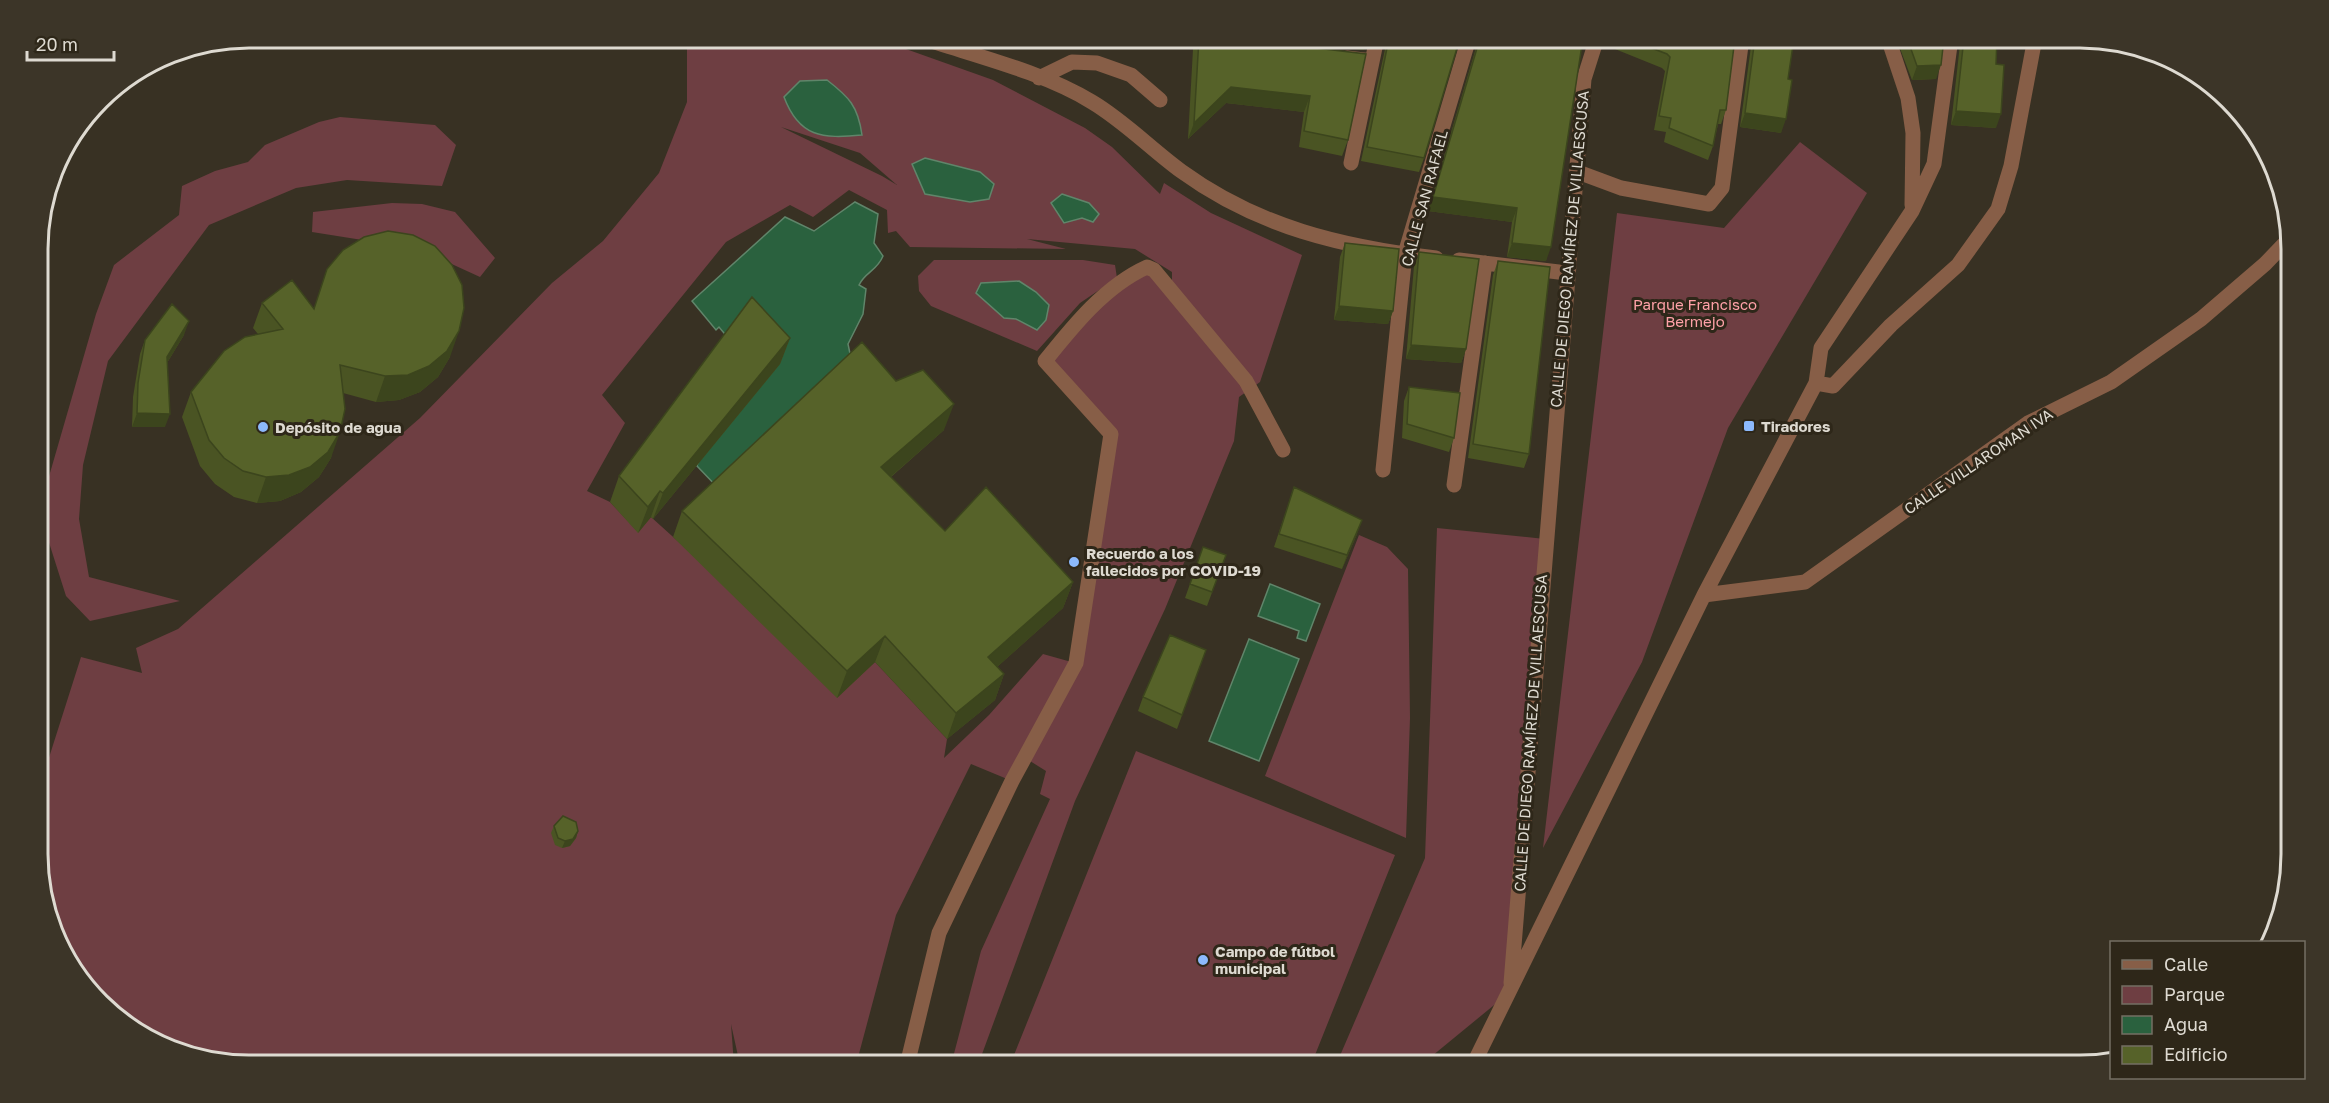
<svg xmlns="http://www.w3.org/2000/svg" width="2329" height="1103" viewBox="0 0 2329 1103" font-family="'Golos Text',sans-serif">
	<rect width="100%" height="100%" fill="#383123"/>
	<path fill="#6e3e42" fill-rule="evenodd" d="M687 38H875L993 80 1085 128 1112 147 1160 194 1164 183 1211 213 1302 255 1260 382 1239 397 1234 441 1165 609 1075 801 978 1065H951L981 951 1050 799 1040 794 1046 771 1030 761 1012 781 971 764 896 915 856 1065H740L731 1024 734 1065H249L168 1049 81 982 39 882V789L81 657 142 673 136 648 178 629 420 418 552 283 603 241 659 173 687 102ZM781 127 860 153 897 185 882 176ZM849 190 887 210 888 233 896 231 910 247 1066 249 1027 239 1135 249 1172 272V288L1147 267 1081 316 1045 361 1111 434 1075 663 1043 654 989 715 944 758 947 739 875 662 837 697 713 573 651 517 638 532 610 502 587 491 625 423 602 395 726 242 790 205 813 217Z
		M340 117 435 125 456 145 442 186 347 180 296 188 209 225 108 361 83 465 79 519 89 577 180 601 90 621 66 596 39 511 96 314 114 265 179 215 182 186 215 171 248 162 265 145 319 122Z
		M1800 142 1867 193 1728 428 1642 662 1543 848 1617 213 1724 228Z
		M392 203 422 204 455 212 495 258 480 277 419 249 312 232 313 212Z
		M934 260H1083L1115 265 1117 278 1080 303 1037 351 931 306 919 291 918 276Z
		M1437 528 1545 539 1510 992 1432 1056 1428 1065H1336L1425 858Z
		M1359 535 1387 547 1408 569 1410 718 1406 838 1265 776Z
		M1136 751 1395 855 1311 1065H1010Z"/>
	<path fill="#2a613e" stroke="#60856a" stroke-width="1.5" d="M827 80C849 97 858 106 862 135 822 139 799 137 784 97L800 81Z
		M925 158 980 172 994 184 989 199 970 202 925 194 912 164Z
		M1062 194 1089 203 1099 214 1093 222 1082 218 1064 223 1051 203Z
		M855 202 878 214 874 243 883 256C877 271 865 272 859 285L866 289 863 314 848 344 853 368 721 491 697 466 729 339 719 327 716 330 692 301 785 217 814 231Z
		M1019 281 1036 292 1049 305 1046 320 1037 330 1016 319 1004 318 976 293 981 283Z
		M1270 584 1320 604 1306 641 1297 638 1299 631 1258 616Z
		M1249 639 1299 659 1259 761 1209 741Z"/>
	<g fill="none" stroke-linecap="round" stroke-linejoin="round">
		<path stroke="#875e47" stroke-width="15" d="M922 38C976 56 1043 72 1092 102 1124 121 1151 149 1181 171 1258 227 1342 247 1436 258
			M1888 38 1908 98 1913 133 1912 205
			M1347 58 1372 61
			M1039 78 1072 62 1097 63 1131 75 1160 100
			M1351 163 1377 38
			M1578 172 1621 188 1709 204 1722 188 1742 38
			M1459 260 1567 273
			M1816 383 1833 386 1891 325 1958 265 1998 209 2011 166 2035 38
			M1383 470 1405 254 1469 38
			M1454 485 1485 263
			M1704 595 1805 582 2028 423 2111 382 2201 319 2265 264 2290 238
			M1511 983 1584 79 1597 38
			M907 1065 939 933 1012 781 1076 663 1111 434 1045 361C1073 326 1105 286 1147 267L1154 270 1246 381 1283 450
			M1473 1065 1704 595 1816 383 1821 348 1912 211 1934 164 1951 38"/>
	</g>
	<path fill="#4a5423" d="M1198 38H1233L1366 54 1348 140 1342 156 1299 147 1304 112 1226 103 1188 139 1193 49Z
		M1386 38H1460L1424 158 1419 172 1361 161 1387 40Z
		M1477 38H1583L1546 261 1507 257 1512 222 1428 211 1478 41Z
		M1606 38H1735L1726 110 1721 124H1718L1713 146 1708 160 1664 142 1666 132 1654 130 1665 71 1662 68 1605 45Z
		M1751 38H1794L1788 79 1781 133 1740 127 1752 39Z
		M1896 38H1944L1936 79 1912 80Z
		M1962 38H1964L1996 64V128L1951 125 1960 44Z
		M1345 243 1393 311 1388 324 1334 320 1340 257Z
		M1419 252 1466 349 1461 363 1406 359 1414 266Z
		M1498 261 1529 454 1524 468 1468 458 1493 275Z
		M327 269 450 357 438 377 420 392 399 400 376 402 343 393 331 458 319 477 301 492 280 501 257 503 234 497 215 484 200 466 182 417 191 392 258 334 253 328 262 303 314 308Z
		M184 335 167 363 165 427H132L133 397 140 354 145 340Z
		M790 338 780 364 653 519 651 517 638 533 610 502 619 476Z
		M896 381 944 430 891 477 945 531 1073 582 1063 608 997 667 1004 674 995 700 947 739 875 662 837 698 673 537 682 511Z
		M1409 387 1454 438 1449 452 1402 438 1404 401Z
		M1294 487 1357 534 1342 569 1274 547Z
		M1203 547 1226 555 1207 606 1185 598Z
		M1206 650 1177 729 1138 711 1143 697Z
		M554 826 578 831 576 838 570 846 562 848 555 845 551 833Z"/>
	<path fill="#3c451d" d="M1244 38H1369L1364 50Z
		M1941 65 1936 79 1912 80 1917 66Z
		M1231 87 1310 96 1304 112 1226 103 1188 139 1194 123Z
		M1956 111 2001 114 1996 128 1951 125Z
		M1745 113 1786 119 1781 133 1740 127Z
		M1433 197 1517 208 1512 222 1428 211Z
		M1512 243 1551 247 1546 261 1507 257Z
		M1339 306 1393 311 1388 324 1334 320Z
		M189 321 184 335 162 371 167 357Z
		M459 331 450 357 438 377 420 392 399 400 376 402 385 376Z
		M790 338 780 364 653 519 663 493Z
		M1411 345 1466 349 1461 363 1406 359Z
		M954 404 944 430 872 493 881 467Z
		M137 413 170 414 165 427H132Z
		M340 432 331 458 319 477 301 492 280 501 257 503 266 477Z
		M660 491 651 517 638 533 648 507Z
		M1362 520 1357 534 1342 569 1347 555Z
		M1073 582 1063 608 979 683 988 657Z
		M885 636 875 662 837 698 847 671Z
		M1004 674 995 700 947 739 956 713Z
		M578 831 576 838 570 846 562 848 565 841Z"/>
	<path fill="#566229" stroke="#3c451d" stroke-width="1.5" d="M1199 38H1233L1366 54 1348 140 1304 131 1310 96 1231 87 1194 123Z
		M1389 38H1460L1424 158 1367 147Z
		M1480 38H1583L1551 247 1512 243 1517 208 1433 197Z
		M1625 38H1735L1726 110H1720L1713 146 1669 128 1671 118 1659 116 1670 57 1667 54Z
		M1755 38H1794L1788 79 1792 80 1786 119 1745 113Z
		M1907 38H1944L1941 65 1917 66Z
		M1964 38H1997L1996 64 2004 65 2001 114 1956 111Z
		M388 231 413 235 435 246 452 265 462 285 464 308 459 331 447 351 429 366 408 375 385 376 340 365 345 409 340 432 328 452 310 467 289 475 266 477 243 471 224 458 209 440 191 392 224 351 245 337 283 329 262 303 292 280 314 309 327 269 343 250 364 237Z
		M1345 243 1399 249 1393 311 1339 306Z
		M1419 252 1479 259 1466 349 1411 345Z
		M1498 261 1550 267 1529 454 1473 444Z
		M752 297 790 338 663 493 660 491 648 507 619 476Z
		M172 304 189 321 167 357 170 414 137 413 138 383 145 340Z
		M862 342 896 381 923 370 954 404 881 467 945 531 986 487 1073 582 988 657 1004 674 956 713 885 636 847 671 682 511Z
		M1409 387 1460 393 1454 438 1407 424Z
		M1294 487 1362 520 1347 555 1279 534Z
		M1203 547 1226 555 1212 592 1190 584Z
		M1170 635 1206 650 1182 715 1143 697Z
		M563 816 576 822 578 831 573 839 565 841 558 838 554 826Z"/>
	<g fill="#8cb9fc" stroke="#2e2719" stroke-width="2">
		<rect x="1743" y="420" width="12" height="12" rx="3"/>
		<circle cx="263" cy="427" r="6"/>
		<circle cx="1074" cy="562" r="6"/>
		<circle cx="1203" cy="960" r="6"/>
	</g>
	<g text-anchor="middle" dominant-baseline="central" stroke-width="6" stroke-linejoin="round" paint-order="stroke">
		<g font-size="15" fill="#dedad1" stroke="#2e2719">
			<text transform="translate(1424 198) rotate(-75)">CALLE SAN RAFAEL</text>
			<text transform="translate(1569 249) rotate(-85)">CALLE DE DIEGO RAMÍREZ DE VILLAESCUSA</text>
			<text transform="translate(1978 461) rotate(-34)">CALLE VILLAROMAN IVA</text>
			<text transform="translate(1530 733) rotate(-86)">CALLE DE DIEGO RAMÍREZ DE VILLAESCUSA</text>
		</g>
		<g font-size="15" fill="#ffa1a8" stroke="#2e2719">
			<text x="1695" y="304">Parque Francisco<tspan x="1695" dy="17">Bermejo</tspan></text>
		</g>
		<g font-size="15" font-weight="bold" fill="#dedad1" stroke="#2e2719" text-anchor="start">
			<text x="1761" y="426">Tiradores</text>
			<text x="275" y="427">Depósito de agua</text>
			<text x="1086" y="553">Recuerdo a los<tspan x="1086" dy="17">fallecidos por COVID-19</tspan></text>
			<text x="1215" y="951">Campo de fútbol<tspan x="1215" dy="17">municipal</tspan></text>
		</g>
	</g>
	<path d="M0 0H2329V1103H0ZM249 48H2080A201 201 0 0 1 2281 249V854A201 201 0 0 1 2080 1055H249A201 201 0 0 1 48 854V249A201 201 0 0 1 249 48Z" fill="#3c3528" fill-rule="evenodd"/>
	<path fill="none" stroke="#dedad1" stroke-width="3" d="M249 48H2080A201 201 0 0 1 2281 249V854A201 201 0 0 1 2080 1055H249A201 201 0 0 1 48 854V249A201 201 0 0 1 249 48Z"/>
	<rect x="2110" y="941" width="195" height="138" fill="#2e2719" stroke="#746f63" stroke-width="1.5"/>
	<rect x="2122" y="960" width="30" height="9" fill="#875e47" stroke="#746f63" stroke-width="1.5"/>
	<text x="2164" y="971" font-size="18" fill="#dedad1">Calle</text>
	<rect x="2122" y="986" width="30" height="18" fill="#6e3e42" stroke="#746f63" stroke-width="1.5"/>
	<text x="2164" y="1001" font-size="18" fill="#dedad1">Parque</text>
	<rect x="2122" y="1016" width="30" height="18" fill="#2a613e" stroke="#746f63" stroke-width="1.5"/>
	<text x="2164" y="1031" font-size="18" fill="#dedad1">Agua</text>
	<rect x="2122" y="1046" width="30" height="18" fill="#566229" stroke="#746f63" stroke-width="1.5"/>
	<text x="2164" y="1061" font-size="18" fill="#dedad1">Edificio</text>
	<path d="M27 51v9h87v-9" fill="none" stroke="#dedad1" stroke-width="3"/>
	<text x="36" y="51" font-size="18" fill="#dedad1" stroke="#2e2719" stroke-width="4.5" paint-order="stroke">20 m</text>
</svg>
